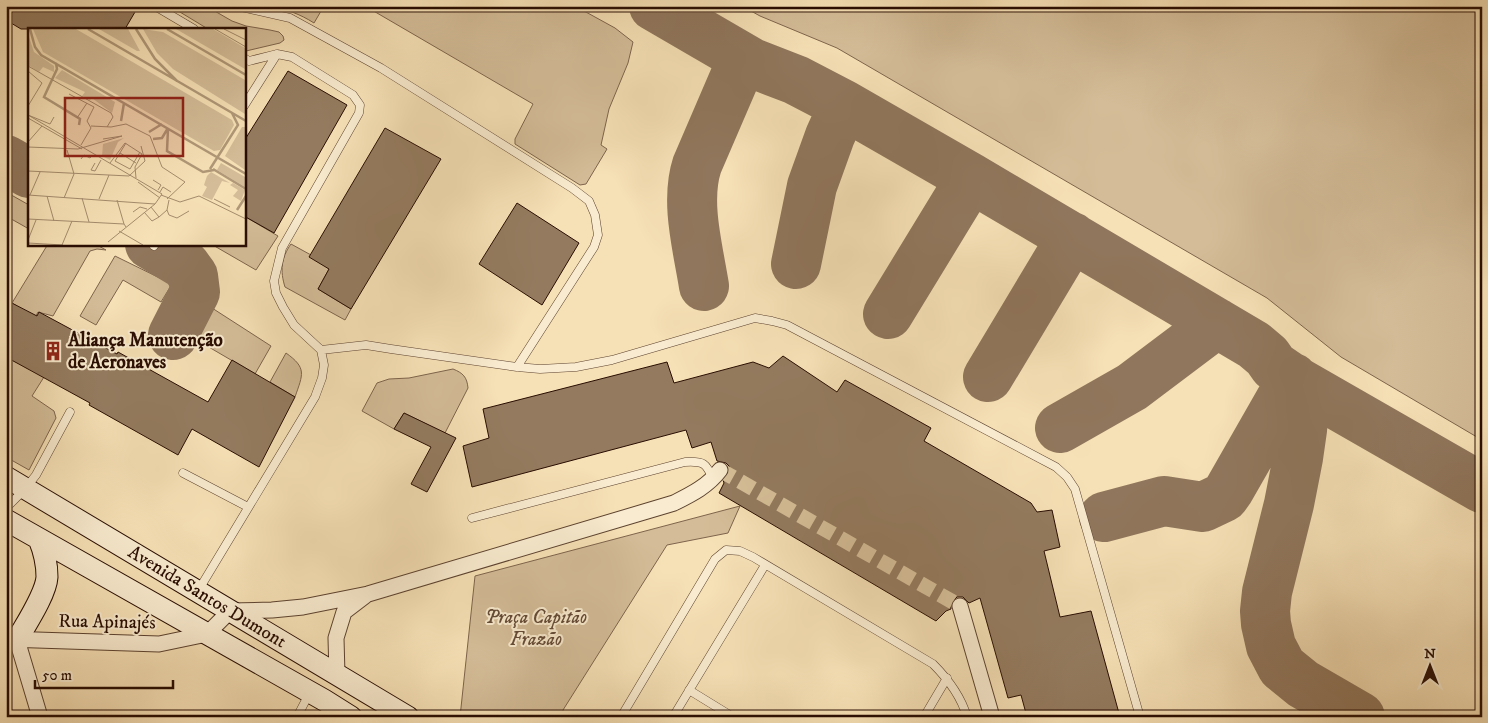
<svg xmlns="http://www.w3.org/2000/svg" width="1488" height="723" viewBox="0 0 1488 723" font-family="'IM FELL DW Pica',serif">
	<rect width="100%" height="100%" fill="#f6e0b5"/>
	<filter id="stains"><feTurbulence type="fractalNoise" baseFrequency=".004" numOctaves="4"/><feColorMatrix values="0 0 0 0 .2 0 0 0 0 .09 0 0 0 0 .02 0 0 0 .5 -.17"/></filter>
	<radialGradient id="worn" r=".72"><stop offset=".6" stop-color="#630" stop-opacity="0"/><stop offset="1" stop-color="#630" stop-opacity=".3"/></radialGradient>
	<path fill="#d3bc97" stroke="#7e644c" d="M170 6H206L232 21 246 26 270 30 279 32 283 36 284 40 280 43 246 51 244 50V29H208Z
		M269 6H324L314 23C300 14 286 9 269 6Z
		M365 6H575L615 28 633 42 628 63 609 109 601 145 607 149 586 184 580 185 515 144V139L533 104Z
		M742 6H1482V440L1341 357 1267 298 837 48 760 16Z
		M6 192 29 205V229L6 216Z
		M244 216 278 236 256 270 211 244H244Z
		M48 244H95L106 250 97 249 90 251 53 316 38 312 12 360 44 377 32 396 54 411 56 418 29 470 6 457V325L17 306 12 303Z
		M291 244 311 255 329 269 318 289 351 309 345 320 285 287C280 271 281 258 291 244Z
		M115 256 172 284 161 302 123 280 96 325 80 316Z
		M212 308 271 346 255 374 195 339Z
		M286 353C307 368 303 374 295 397L270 382Z
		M453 369C463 373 467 377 468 388L445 433 404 413 394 429 362 411 377 383 389 379 409 378Z
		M740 506 728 533 667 545 563 710V717H460L475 576Z"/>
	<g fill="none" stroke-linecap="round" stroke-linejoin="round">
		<path stroke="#90765c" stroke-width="50" d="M654 6 752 63 796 80 844 105 971 178 1254 345 1267 356 1274 366 1299 383 1482 488
			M6 160 29 173
			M150 244 185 265 193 276 195 292 173 335
			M796 264 812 186 830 136 844 105
			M704 286C698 248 685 202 697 165L743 58
			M888 314 971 178
			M988 377 1072 237
			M1299 383 1304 408 1302 430 1298 458 1289 504 1267 592 1265 611 1266 624 1271 646 1282 667 1303 684 1360 717
			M1060 428 1132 387 1217 323
			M1104 517 1164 501 1203 507 1224 497 1229 490 1293 378"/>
	</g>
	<path fill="#947b5f" stroke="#290d02" d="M6 6H126L135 12 125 29H21L6 20Z
		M288 71 347 105 274 233 244 216V141Z
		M385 128 441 159 351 309 318 289 329 269 309 257Z
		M517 203 579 243 542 305 479 264Z
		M6 300 37 316 39 312 117 354 118 352 208 402 232 360 295 397 259 467 192 429 178 455 89 405 90 403 6 357Z
		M783 356 837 392 845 380 931 428 924 441 1031 503 1037 512 1052 510 1060 547 1044 551 1060 617 1091 611 1120 717H1027L1021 695 1008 698 980 598 969 603 963 597H957L951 603V609L946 611 936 621 719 493 724 483 723 480 729 472V466L726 463 717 461 711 442 692 448 686 430 472 487 463 446 489 438 483 409 667 362 674 383 753 362 769 368Z
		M404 413 456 438 427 492 411 484 431 447 394 429Z"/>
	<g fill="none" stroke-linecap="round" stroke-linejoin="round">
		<path stroke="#d7c09a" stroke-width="15" stroke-dasharray="15 8" stroke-linecap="butt" d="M720 470 960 606"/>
		<defs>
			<path id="lane" d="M155 6 194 29
				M237 6 290 18 381 68 572 188 589 201 595 215 598 235 594 247 517 367
				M244 106 277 54
				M154 246 155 244
				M321 350 366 345 391 349 517 367 540 369 576 367 612 360 755 318 772 321 787 325 1056 467 1067 477 1075 489 1140 717
				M183 473 248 507
				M6 508 25 489 36 475 70 412
				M472 518 685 462C704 461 706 463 713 479
				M198 591 315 397 322 378 324 365 321 350 294 325 283 307 276 293 274 281 282 248 359 113 360 105 353 95 292 57 277 54 249 61 244 58
				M689 690 733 717
				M297 717 309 694
				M621 717 715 559 726 550 740 551 753 557 933 664C948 679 961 696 967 717
				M673 717 765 565
				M924 717 947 678"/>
			<path id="street" d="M960 606 992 717
				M6 639 159 644 207 634 230 611 272 610 303 607 368 594 674 503C692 494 708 486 720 470
				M17 640 40 717
				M337 675 336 638 344 612 365 596"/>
			<path id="secondary" d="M6 477 408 717
				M6 520 324 700 351 717
				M17 640C26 624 46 594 47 577 47 563 44 551 39 539"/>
		</defs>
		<use href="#lane" stroke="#5c422f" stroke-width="9"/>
		<use href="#street" stroke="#5c422f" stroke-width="17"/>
		<use href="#secondary" stroke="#290d02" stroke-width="23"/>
		<use href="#lane" stroke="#f9ebcf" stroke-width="8"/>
		<use href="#street" stroke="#f9ebcf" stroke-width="15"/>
		<use href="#secondary" stroke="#f9ebcf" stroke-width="21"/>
	</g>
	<defs>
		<symbol id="building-bare" viewBox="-9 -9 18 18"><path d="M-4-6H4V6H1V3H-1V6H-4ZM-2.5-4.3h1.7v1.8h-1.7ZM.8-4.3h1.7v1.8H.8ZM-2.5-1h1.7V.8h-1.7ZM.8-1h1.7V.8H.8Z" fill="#8f2418" stroke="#f9ebcf" stroke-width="2.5" paint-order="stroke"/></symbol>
	</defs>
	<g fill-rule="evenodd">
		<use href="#building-bare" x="39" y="337" width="28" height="28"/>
	</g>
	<g text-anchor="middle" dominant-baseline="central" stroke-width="4" stroke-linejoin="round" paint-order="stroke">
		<g font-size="19" font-weight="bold" fill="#290d02" stroke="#f9ebcf" text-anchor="start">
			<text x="68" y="340">Aliança Manutenção<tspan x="68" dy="22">de Aeronaves</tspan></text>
		</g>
		<g font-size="19" fill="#290d02" stroke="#f9ebcf">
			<text transform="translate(207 597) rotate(31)">Avenida Santos Dumont</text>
			<text transform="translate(107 622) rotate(1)">Rua Apinajés</text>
		</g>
		<g font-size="19" font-style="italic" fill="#644a36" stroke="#f9ebcf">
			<text x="536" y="617">Praça Capitão<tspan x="536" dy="22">Frazão</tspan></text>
		</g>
	</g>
	<g transform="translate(28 28)">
		<rect width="218" height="218" fill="#f6e0b5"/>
		<path d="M5 1H48L204 92 206 97 192 122 186 123 15 24ZM71 1H100L112 23H109ZM115 1 135 4 217 52V86L145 41 129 25ZM148 1H185L217 20V41ZM0 6 6 24 26 38V44L15 39 11 44 0 37ZM34 42 87 74 84 85 64 70 62 72 54 68 57 64 27 50ZM214 99H217V142L197 128ZM96 110 90 114 82 132 74 128 75 116ZM193 135 217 149V159L189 142ZM183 144 202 155 194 153 184 172 174 168 179 159 176 157 179 148ZM205 155 217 162 213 173 205 168 210 162 202 157Z" fill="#d3bc97"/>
		<path fill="none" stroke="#b09878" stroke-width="2.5" d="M2 1 7 19 13 27 218 146M60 1 218 93M108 1 127 31 149 53M139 1 218 47M28 35 29 41 16 69 52 91 51 97M93 93 96 75M140 101 139 123 175 144 186 142M121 104 134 96M125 111 134 110 140 100M182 141 210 97 204 85M185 141 218 161M209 182 218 168"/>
		<path fill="none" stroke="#a48c6d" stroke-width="1" d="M187 1 218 19M196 1 218 12M0 38 83 85 85 89 79 99M0 43 14 55 0 78M41 66 66 79 59 93 63 100 53 117M0 87 22 96 26 89M0 87 134 166 127 176 80 214M0 90 54 121M49 90 59 75M63 98 83 99 98 96 122 108 134 139 157 154 139 171M75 111 94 108M0 114 14 98M98 115 87 133 102 141 112 124M0 119 50 121 94 108M92 125 108 135M53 131 56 127 62 130 65 127M67 135 63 142 67 143 73 132M82 135 97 115 114 126 107 139 108 150M0 143 101 148 117 133 113 118M125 152 133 157 130 162M110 154 132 170M132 164 135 159 143 164M0 167 127 176M2 167 12 144M133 167 152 174 171 168 218 191M19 168 26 193M36 170 46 146 39 122M54 170 61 194M71 171 81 147M186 171 202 179M89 172 96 196M123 179 131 189 139 182 141 172M139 182 141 187 149 190 161 183M105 184 112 179 119 181M116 184 124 193 131 189M0 191 96 196 98 199M91 203 115 217M0 212 8 192M0 215 35 217M34 217 44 193"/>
		<path fill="#8f2418" fill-opacity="0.15" stroke="#8f2418" stroke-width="2.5" d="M37 70H155V128H37Z"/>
		<rect width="218" height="218" fill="none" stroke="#290d02" stroke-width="2.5"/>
	</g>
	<rect width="1488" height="723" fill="none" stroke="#f6e0b5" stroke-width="25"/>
	<rect x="8" y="8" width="1473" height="708" fill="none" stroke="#290d02" stroke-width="2.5"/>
	<rect x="12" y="12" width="1463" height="698" fill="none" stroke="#290d02"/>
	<g transform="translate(1430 666)" stroke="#f9ebcf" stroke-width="4" paint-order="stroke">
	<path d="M0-4L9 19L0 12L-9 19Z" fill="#290d02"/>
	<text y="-8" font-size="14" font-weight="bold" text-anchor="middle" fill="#290d02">N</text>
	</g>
	<path d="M35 680v8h138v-8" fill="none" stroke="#290d02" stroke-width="2.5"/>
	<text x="42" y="680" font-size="15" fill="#290d02" stroke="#f9ebcf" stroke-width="4" paint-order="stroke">50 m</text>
	<rect width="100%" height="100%" filter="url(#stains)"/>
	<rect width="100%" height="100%" fill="url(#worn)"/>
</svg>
